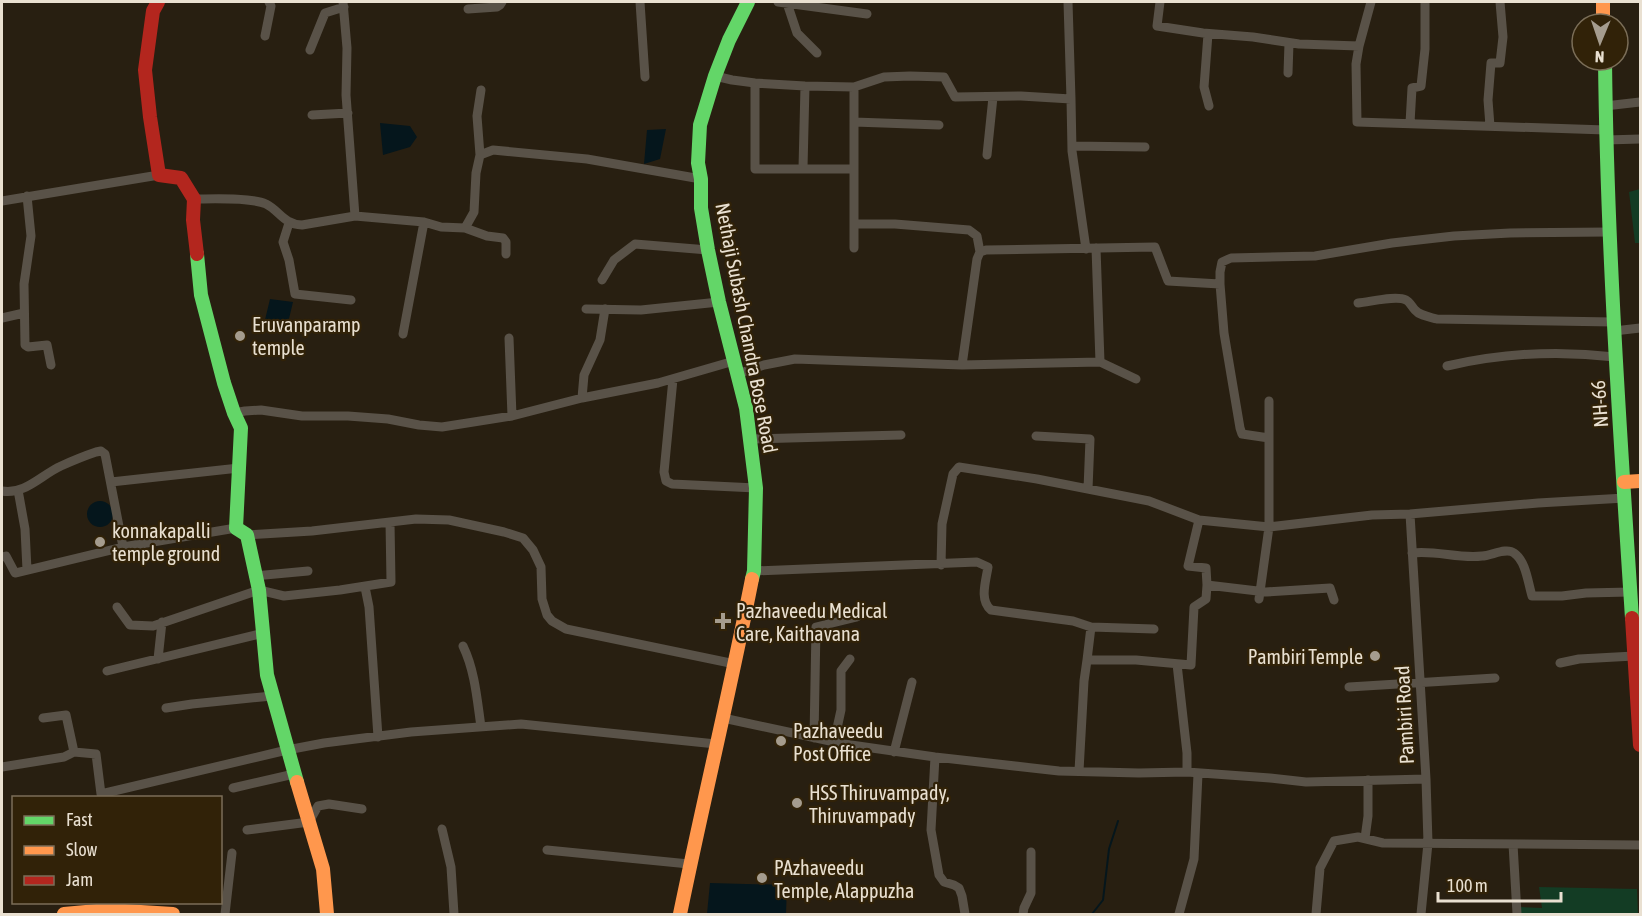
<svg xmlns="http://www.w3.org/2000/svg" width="1642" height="916" viewBox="0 0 1642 916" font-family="'Asap Condensed',sans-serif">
	<rect width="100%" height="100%" fill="#281f11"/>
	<path fill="#133c24" d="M1640 189V243H1635L1629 192Z
		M1539 887 1637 889 1638 914H1519V907L1542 908Z"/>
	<path fill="#05161c" d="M380 123 410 126 417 137 410 147 383 155Z
		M666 129 660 159 644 164 647 130Z
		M270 299 293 302 287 327 264 324Z
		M87 514a13 13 0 1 1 26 0a13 13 0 1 1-26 0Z
		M710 883 787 885 786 914H707Z"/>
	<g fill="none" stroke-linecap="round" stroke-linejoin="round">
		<path stroke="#05161c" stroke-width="2" d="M1092 914 1103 900 1109 849 1118 821"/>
		<path stroke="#595248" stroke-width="9" d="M343 2 347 48 346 95 355 216
			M640 2 645 77
			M778 2 867 14
			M1160 2 1157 26 1203 33 1253 37 1299 44 1359 46 1356 64 1357 122 1606 130
			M787 3 797 33 817 53
			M468 9 497 7 500 5 502 2
			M1208 34 1204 87 1209 106
			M265 36 271 6 269 2
			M1359 46 1371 2
			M310 50 325 13 344 7
			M1288 73 1289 43
			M715 76 732 80 755 83 805 86 854 87 884 77 910 76 944 77 955 97 1021 96 1071 99 1068 2
			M755 83V169H854
			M1071 99 1072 151 1086 249
			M1605 106 1640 102
			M312 115 348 113
			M854 122 939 125
			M1410 123 1412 88 1421 86 1425 49V2
			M1490 126 1488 100 1491 63H1500L1503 37 1500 2
			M1606 140 1640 139
			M1072 146 1145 147
			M480 155 477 116 481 90
			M987 155 993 97
			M803 168 805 86
			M27 196 31 236 24 284 25 345 28 347 47 345 51 365
			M194 199C211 199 251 197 266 204 280 211 283 224 302 225L355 216 424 222 441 227 465 228 474 212 476 173 480 155 493 150 587 159 701 179
			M2 201 159 175
			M289 223 283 242 289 260 295 294 351 300
			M854 224H895L969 230 977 236 980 252
			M465 228 487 236 503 238 506 242V254
			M854 248V87
			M1096 248 1100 362
			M602 280 614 260 635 244 708 250
			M1220 284 1224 333 1240 428 1242 434 1269 438V527L1259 599
			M1358 303C1370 302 1396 295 1406 300 1410 302 1412 307 1415 310 1420 316 1430 317 1437 319L1613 322
			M586 309 641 310 719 302
			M2 318 24 313
			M1614 331 1640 328
			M403 334 424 222
			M509 338 512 416
			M962 365 1100 362 1136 379
			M1447 366C1503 353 1558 350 1615 357
			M738 374 764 365 795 359 962 365 977 259 980 252 986 250 1155 247 1168 281 1220 284V272L1222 262 1231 258 1315 256 1392 243 1454 236 1510 233 1609 232
			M673 379 664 472 666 481 672 484 756 488
			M582 398 584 375 600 340 605 309
			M234 413 245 411 261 410 302 416H348L388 419 419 425 442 427 512 416 582 398 658 383 734 361
			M1036 436 1090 439 1088 489
			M1269 438V401
			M750 439 901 435
			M111 482 239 468
			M18 490 25 529 27 570
			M2 491C25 495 41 475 61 466 72 461 84 456 96 452L101 451 105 454 123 547 236 528
			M1410 514 1426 779 1428 843 1421 914
			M1199 520 1188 566 1206 568 1207 585
			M247 535 312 531 416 519 449 520 504 532 523 538 533 550 541 567 542 599 547 615 552 621 566 629 735 664
			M1412 553C1436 550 1459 559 1482 556 1491 556 1506 547 1514 553 1526 561 1528 583 1532 596H1562L1586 593 1630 592
			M2 557 6 556 15 573 123 547
			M941 565 942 524 953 474 959 467 1037 479 1149 501 1199 520 1269 527 1372 515 1410 514 1538 503 1625 498
			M754 571 977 562 988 567C986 581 979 600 991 610L1073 621 1091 627 1154 629
			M254 576 308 571
			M365 587 369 607 378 737
			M117 607 130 625 153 626 259 590 284 596 340 590 391 582 390 522
			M463 646C475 671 477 699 481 727
			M158 659 162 622
			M1087 660 1091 627
			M1560 663 1579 659 1634 656
			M1177 664 1187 753V772
			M107 671 264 633
			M1349 687 1495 678
			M166 708 192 704 272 696
			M43 718 66 715 74 752
			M723 718 844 744 935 757 1059 771 1139 773 1187 772 1270 778 1306 782 1426 779
			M814 738 816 627 857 617
			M834 742 841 710V671L850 659
			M894 752 912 682
			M935 757 931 830 939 875 944 882 954 885 959 888 962 896 965 914
			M2 767 64 757 74 752 96 754 101 794 287 750 324 743 411 732 521 724 716 744
			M1079 771 1084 681 1087 660H1136L1191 665 1194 607 1206 599 1207 585 1266 592 1330 588 1334 600
			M233 788 294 774
			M442 829 451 867 454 914
			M247 830 309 822 318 806 329 804 362 809
			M1365 838 1368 816V780
			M1513 844 1517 914
			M547 850 689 864
			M225 914 232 853
			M1023 914 1024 908 1031 893V852
			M1179 914 1194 859 1198 774
			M1316 914 1320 868 1334 841 1358 837 1383 843 1640 845"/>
		<path stroke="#63d668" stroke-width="14" d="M748 2 729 40 715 76 700 125 698 163 701 179V208L708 250 719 302 746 408 756 488 754 571 752 579
			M1605 60C1607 246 1620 432 1632 618
			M197 254 201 295 224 383 234 413 241 428 236 528 247 535 259 590 267 675 297 782"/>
		<path stroke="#ff974d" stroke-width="14" d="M1603 2V24
			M1624 482 1640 481
			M297 782 323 869 327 914
			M64 914 108 910 173 914
			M680 914C703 802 730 691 752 579"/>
		<path stroke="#b3261e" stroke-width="14" d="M158 2 153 11 145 70 150 117 159 175 181 178 194 199 193 220 197 254
			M1632 618 1640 745"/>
	</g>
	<g fill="#a59c8e" stroke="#312208" stroke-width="2">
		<circle cx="240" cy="336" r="6"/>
		<circle cx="100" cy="542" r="6"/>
		<path d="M720 612h6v6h6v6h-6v6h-6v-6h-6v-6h6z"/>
		<circle cx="1375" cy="656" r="6"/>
		<circle cx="781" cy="741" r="6"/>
		<circle cx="797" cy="803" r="6"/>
		<circle cx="762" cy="878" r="6"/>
	</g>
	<g text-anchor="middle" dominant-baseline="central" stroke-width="4.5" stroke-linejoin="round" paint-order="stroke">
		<g font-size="20" fill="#e9e0d1" stroke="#312208" text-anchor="start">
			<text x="252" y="324">Eruvanparamp<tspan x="252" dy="23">temple</tspan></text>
			<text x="112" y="530">konnakapalli<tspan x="112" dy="23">temple ground</tspan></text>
			<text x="736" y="610">Pazhaveedu Medical<tspan x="736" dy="23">Care, Kaithavana</tspan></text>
			<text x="1363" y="656" text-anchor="end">Pambiri Temple</text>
			<text x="793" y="730">Pazhaveedu<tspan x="793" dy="23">Post Office</tspan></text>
			<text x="809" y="792">HSS Thiruvampady,<tspan x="809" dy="23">Thiruvampady</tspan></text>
			<text x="774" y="867">PAzhaveedu<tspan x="774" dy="23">Temple, Alappuzha</tspan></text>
		</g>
		<g font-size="20" fill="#e9e0d1" stroke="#312208">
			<text transform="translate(747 328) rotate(79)">Nethaji Subash Chandra Bose Road</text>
			<text transform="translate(1599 404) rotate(-94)">NH-66</text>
			<text transform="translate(1404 715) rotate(-93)">Pambiri Road</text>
		</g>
	</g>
	<rect width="1642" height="916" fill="none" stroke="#e9e0d1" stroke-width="6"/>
	<rect x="12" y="796" width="210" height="108" fill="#312208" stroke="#7b6e58" stroke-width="1.5"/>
	<rect x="24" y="816" width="30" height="9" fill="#63d668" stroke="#7b6e58" stroke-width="1.5"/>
	<text x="66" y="826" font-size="18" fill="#e9e0d1">Fast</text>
	<rect x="24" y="846" width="30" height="9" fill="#ff974d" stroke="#7b6e58" stroke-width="1.5"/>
	<text x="66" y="856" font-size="18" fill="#e9e0d1">Slow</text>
	<rect x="24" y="876" width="30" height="9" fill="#b3261e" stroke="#7b6e58" stroke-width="1.5"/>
	<text x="66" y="886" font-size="18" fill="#e9e0d1">Jam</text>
	<g transform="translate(1600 42) rotate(182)"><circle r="28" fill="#312208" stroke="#7b6e58" stroke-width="1.5"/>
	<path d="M0-4.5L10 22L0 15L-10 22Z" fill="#a59c8e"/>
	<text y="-9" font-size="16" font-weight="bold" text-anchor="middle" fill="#e9e0d1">N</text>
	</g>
	<path d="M1438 892v9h123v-9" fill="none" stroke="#e9e0d1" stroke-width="3"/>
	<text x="1447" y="892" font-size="18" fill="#e9e0d1" stroke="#312208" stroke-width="4.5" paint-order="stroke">100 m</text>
</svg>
